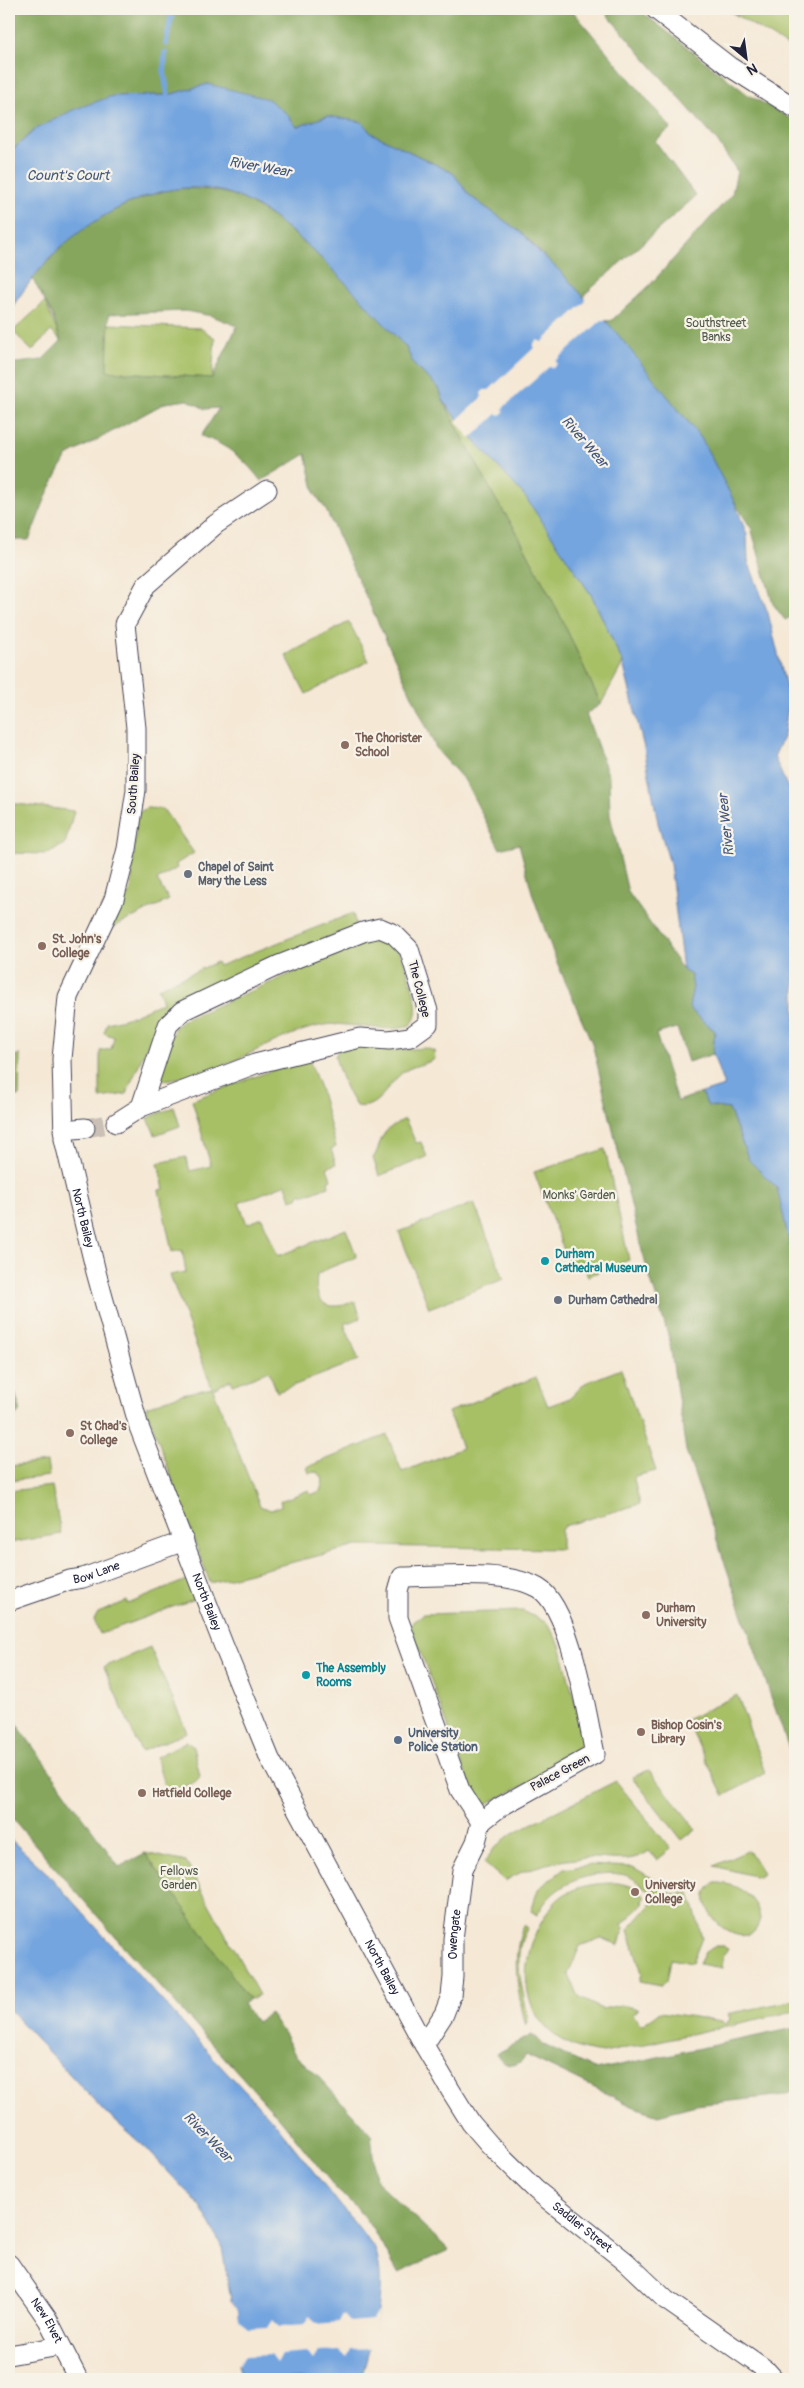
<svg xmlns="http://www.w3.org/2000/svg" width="804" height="2388" viewBox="0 0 804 2388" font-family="Pangolin,sans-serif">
	<rect width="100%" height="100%" fill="#f7f3e8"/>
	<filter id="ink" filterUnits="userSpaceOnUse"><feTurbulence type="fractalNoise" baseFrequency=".02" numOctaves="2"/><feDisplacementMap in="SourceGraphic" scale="10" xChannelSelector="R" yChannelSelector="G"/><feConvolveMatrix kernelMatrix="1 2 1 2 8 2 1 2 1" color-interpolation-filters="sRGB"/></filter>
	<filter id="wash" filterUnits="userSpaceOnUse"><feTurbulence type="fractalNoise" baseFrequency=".0096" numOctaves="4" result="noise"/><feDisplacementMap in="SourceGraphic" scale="20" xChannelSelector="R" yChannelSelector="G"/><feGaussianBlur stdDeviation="1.12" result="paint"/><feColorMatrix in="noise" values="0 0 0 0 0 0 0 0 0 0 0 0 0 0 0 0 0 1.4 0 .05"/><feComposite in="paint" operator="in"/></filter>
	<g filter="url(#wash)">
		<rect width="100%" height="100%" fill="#f5e8d5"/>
		<path fill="#a7c066" stroke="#647150" d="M726 9H795V51Z
			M45 302 61 341 51 331 32 351 13 331Z
			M109 324 200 328 215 338 212 378 106 371Z
			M444 402 477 444 524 494 592 596 623 663 601 704 559 613 515 529 496 500Z
			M349 622 369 661 306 694 286 655Z
			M9 803 74 811 65 844 46 854 9 853Z
			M146 808 163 809 194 853 176 864 177 868 157 880 169 900 109 929 131 890 137 814Z
			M353 913 356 926 178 1001 163 1010 126 1094 100 1098V1051L111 1049 114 1037 104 1033 107 1023 127 1018 163 1002 158 988 217 962 219 966Z
			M375 938C395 942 403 954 408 973 412 986 423 1014 411 1024 397 1036 347 1021 325 1025 283 1032 246 1059 205 1073 193 1077 177 1078 164 1080L159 1077 175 1027 186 1019Z
			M9 1039 12 1056 20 1055 19 1096H9Z
			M348 1044 396 1050 426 1048 434 1051 435 1059C425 1065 412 1065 402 1073 387 1085 378 1111 356 1106 346 1091 339 1073 335 1056L340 1048Z
			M308 1057 320 1088 336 1147 331 1149 336 1164 327 1168 331 1179 328 1181 329 1186 304 1195 301 1193 298 1198 291 1200 286 1184 239 1203 247 1224 262 1218 278 1256 346 1229 357 1257 329 1268 317 1275C313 1306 329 1312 355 1301L361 1318 344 1324 359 1360 277 1392 269 1371 233 1385 231 1380 213 1389 260 1506 271 1510 281 1506 280 1501 309 1490 311 1495 320 1491C323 1483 325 1477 317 1472L309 1473 307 1467 387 1435 402 1472 462 1448 448 1412 536 1377 548 1406 570 1398 585 1383 621 1369 656 1471 635 1476 634 1480 640 1504 564 1526 561 1530V1549L357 1546 210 1583 146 1407 182 1394 212 1388 170 1275 186 1272 182 1250 172 1252 159 1190 164 1189 158 1163 186 1157 190 1171 211 1166 192 1100Z
			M174 1107 180 1126 155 1135 148 1118Z
			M405 1119 416 1143 421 1142 427 1157 379 1176 373 1158C378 1151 378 1147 381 1140 385 1129 395 1124 405 1119Z
			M605 1149 629 1260 588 1276 582 1261 570 1266 534 1172Z
			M474 1203 504 1279 429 1308 399 1232Z
			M47 1462 49 1476 9 1481V1466Z
			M52 1486 61 1534 9 1543V1491Z
			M191 1578 197 1598 100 1634 94 1620 98 1613 127 1601 128 1604Z
			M523 1611 547 1623 560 1645 586 1744 578 1759 484 1805 474 1797 411 1626 416 1619 424 1614Z
			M150 1647 187 1732 141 1752 104 1667Z
			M737 1695 765 1773 724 1796 686 1720Z
			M187 1741 193 1747 200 1776C196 1785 180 1788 170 1790L164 1785 156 1757Z
			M649 1770 696 1829 682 1840 632 1777Z
			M616 1781 671 1849 657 1860 649 1851C629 1865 610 1857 586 1858 559 1860 528 1866 505 1881L484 1863 495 1847 511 1834Z
			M749 1850 763 1873 758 1877 714 1866Z
			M145 1853 186 1862 259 1995 249 1999 235 1983Z
			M587 1865 633 1867 667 1887 669 1894 690 1893 702 1938 692 1963 671 1959 667 1981 661 1985 640 1981 642 1973 628 1930 656 1898 653 1894 656 1891 653 1889 650 1892C643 1887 636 1879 628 1876 605 1868 567 1879 551 1896 545 1901 541 1909 537 1915L531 1911 538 1889 564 1869Z
			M618 1883 631 1886 645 1897 642 1901 644 1902 622 1925 624 1928 619 1945 601 1938 580 1946 568 1974 580 1998 602 2009 620 2005 639 2009 633 2014 639 2023 643 2024 660 2012 722 2021 725 2025 730 2019 728 2014 795 2000V2011L604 2053C533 2047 508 1984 540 1925 548 1910 556 1897 573 1890 586 1884 603 1883 618 1883Z
			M715 1883C736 1882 758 1897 760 1919 748 1965 681 1903 715 1883Z
			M524 1925 528 1928C509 1954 525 1993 528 2021L526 2026C518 1994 510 1957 524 1925Z
			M716 1946H724L728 1950 724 1953 722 1968 699 1964 705 1952Z"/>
		<path fill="#85a65b" stroke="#54644b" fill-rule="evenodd" d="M9 9H571L671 128 655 141 696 196 585 294V298L523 234 470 196 453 173 371 133 361 122 327 116 297 127 287 114 208 84 168 95 113 96 36 129 9 153Z
			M602 9H638L747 94 795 121V615L785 620 773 604 751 528 735 503 701 438 605 320 611 321 649 286 732 194 737 171 717 141Z
			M177 188C198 189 221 189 241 198 299 226 361 300 406 347L414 365 439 388 444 402 496 500 515 529 559 613 601 704 586 714 609 777 610 815 628 892 683 970 691 975 693 987 689 1008 715 1031 713 1054 688 1062 677 1028 656 1034 677 1101 702 1093 708 1106 729 1109 749 1160 777 1188 795 1266V1766L686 1451 669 1338 643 1255 592 1043 555 958 533 896 519 844 500 849 465 781 437 750 325 508 315 494 306 454 261 481C244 459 228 445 201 436L219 408 205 409 188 400 165 403 67 456 48 492 29 540H13L9 553V364L42 360 61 341 52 314 32 278C45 265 57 251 70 239 98 214 141 196 177 188ZM185 311 212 316 237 326 212 378 107 371 109 314Z
			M9 1374 21 1411 9 1421Z
			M9 1713 119 1867 145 1853 249 1999 243 2004 256 2022 270 2013 285 2035 295 2055 314 2072 371 2134 376 2181 449 2250 398 2273C382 2244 365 2211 338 2191L281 2120 125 1948 12 1818 9 1812Z
			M795 2028V2091L785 2095 696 2105 658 2115 632 2106 526 2055C518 2069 504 2068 496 2054L532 2035 546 2046 596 2070Z"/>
		<path fill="#74a5df" stroke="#4b648d" d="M208 84 268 99 287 114 297 127 327 116 362 122 371 133 453 173 470 196 523 234 539 252 559 270 616 332 701 438 735 503 747 535 748 561 768 613 789 699 784 735 774 757 788 788 795 784V1266L777 1188 749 1160 729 1109 708 1106 702 1093 724 1086 713 1054 715 1031 689 1008 693 987 691 975 683 970 670 864 658 823 644 748 623 663 592 596 524 495 477 444 444 402 439 388 414 365 406 347C361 301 298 224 241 198 183 171 119 202 73 237 47 257 27 285 9 312V153L36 129 75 109 113 96 168 95Z
			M9 1838 47 1873 211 2055 275 2123 375 2249C389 2290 372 2339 361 2379H239L238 2310 231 2301 222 2248 212 2227 200 2206 146 2148 107 2114 9 2010Z"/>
		<path fill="#f5e8d5" d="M585 295 609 320H602L556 361 557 364 553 368 549 367 503 408 504 412 500 415 497 414 470 439 456 421 482 397 481 393 484 390H489L534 348V343L537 340 542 342 585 302Z
			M231 2301 238 2310 239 2320 248 2328 268 2327 273 2319 279 2326 305 2324 310 2316 316 2324 339 2322 343 2314 350 2322 372 2320 377 2312 378 2314 372 2349 351 2350 347 2358 340 2351 318 2352 313 2360 307 2352 281 2354 276 2363 270 2355 244 2356 239 2365 236 2361 235 2311 229 2304Z"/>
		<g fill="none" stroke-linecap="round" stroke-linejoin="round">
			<path stroke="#74a5df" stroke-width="5.5" d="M166 44 172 14
				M165 53 164 72 169 102"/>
		</g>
	</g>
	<g filter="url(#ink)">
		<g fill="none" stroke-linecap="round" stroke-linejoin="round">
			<path stroke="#cbc0b6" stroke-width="19" stroke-dasharray="19 9" stroke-linecap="butt" d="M85 1128 116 1123"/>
			<defs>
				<g id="minor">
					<path d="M655 9 730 67 795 108"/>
					<path id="s1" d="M267 490 216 524 146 585 125 624 136 728V790L127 849 114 899 68 997 62 1059 64 1139 96 1272 139 1427 223 1644 270 1759 424 2045 451 2091 471 2123 490 2145 536 2190 626 2262 666 2300 765 2369 774 2379"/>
					<path d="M116 1123 141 1107 255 1064 360 1038 389 1040 410 1037 428 1024V1011L409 949 394 934 380 928 363 932 279 965 182 1011 168 1025 141 1107"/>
					<path d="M63 1130 85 1128"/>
					<path d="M402 1577C441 1577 504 1569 538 1588 571 1607 587 1717 595 1754L500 1807 481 1822 460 1790 398 1618V1591Z"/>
					<path id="s2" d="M9 1601 70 1580 83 1578 184 1541"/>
					<path id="s3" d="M424 2045 444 2014 451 1996 453 1977V1939L462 1870 476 1842 481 1822"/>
					<path id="s4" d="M9 2264 48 2320 78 2379"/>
					<path d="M9 2355 60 2346"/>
				</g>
			</defs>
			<use href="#minor" stroke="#424052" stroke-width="21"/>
			<use href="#minor" stroke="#fff" stroke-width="19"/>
		</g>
	</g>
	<g fill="#8d6e63" stroke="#f7f3e8" stroke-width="2">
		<circle cx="345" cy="745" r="5"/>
		<circle cx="42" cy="946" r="5"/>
		<circle cx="70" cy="1433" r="5"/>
		<circle cx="646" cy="1615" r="5"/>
		<circle cx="641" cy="1732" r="5"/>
		<circle cx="142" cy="1793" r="5"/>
		<circle cx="635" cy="1892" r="5"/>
	</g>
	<g fill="#6b7280" stroke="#f7f3e8" stroke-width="2">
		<circle cx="188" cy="874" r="5"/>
		<circle cx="558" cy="1300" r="5"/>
	</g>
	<g fill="#0f9aa8" stroke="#f7f3e8" stroke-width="2">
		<circle cx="545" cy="1261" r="5"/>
		<circle cx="306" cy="1675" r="5"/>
	</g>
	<circle fill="#5c6f8a" stroke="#f7f3e8" stroke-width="2" cx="398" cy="1740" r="5"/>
	<g text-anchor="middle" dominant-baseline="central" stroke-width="4.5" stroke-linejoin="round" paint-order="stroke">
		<g font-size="12" fill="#51594a" stroke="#f7f3e8">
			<text x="716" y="323">Southstreet<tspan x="716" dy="14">Banks</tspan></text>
			<text x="579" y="1195">Monks' Garden</text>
			<text x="179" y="1871">Fellows<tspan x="179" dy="14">Garden</tspan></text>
		</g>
		<g font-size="12" font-weight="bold" fill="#785e54" stroke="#f7f3e8" text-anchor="start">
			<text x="355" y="738">The Chorister<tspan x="355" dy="14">School</tspan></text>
			<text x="52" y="939">St. John's<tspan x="52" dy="14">College</tspan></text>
			<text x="80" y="1426">St Chad's<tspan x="80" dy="14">College</tspan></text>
			<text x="656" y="1608">Durham<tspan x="656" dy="14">University</tspan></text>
			<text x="651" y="1725">Bishop Cosin's<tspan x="651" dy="14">Library</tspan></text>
			<text x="152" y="1793">Hatfield College</text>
			<text x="645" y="1885">University<tspan x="645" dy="14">College</tspan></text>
		</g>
		<g font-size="12" fill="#22223b" stroke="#f7f3e8">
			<text transform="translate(134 784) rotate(-86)">South Bailey</text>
			<text transform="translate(419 989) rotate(76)">The College</text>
			<text stroke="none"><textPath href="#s1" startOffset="808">North Bailey</textPath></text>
			<text stroke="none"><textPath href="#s2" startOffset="92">Bow Lane</textPath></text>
			<text stroke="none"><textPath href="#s1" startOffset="1212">North Bailey</textPath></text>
			<text transform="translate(560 1773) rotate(-28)">Palace Green</text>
			<text stroke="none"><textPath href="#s3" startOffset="118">Owengate</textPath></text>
			<text stroke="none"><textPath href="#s1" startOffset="1618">North Bailey</textPath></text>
			<text stroke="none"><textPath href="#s1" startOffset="1950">Saddler Street</textPath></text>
			<text stroke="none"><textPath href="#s4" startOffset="68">New Elvet</textPath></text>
		</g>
		<g font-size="12" font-weight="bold" fill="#5b616d" stroke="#f7f3e8" text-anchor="start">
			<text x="198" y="867">Chapel of Saint<tspan x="198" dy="14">Mary the Less</tspan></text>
			<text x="568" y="1300">Durham Cathedral</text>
		</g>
		<g font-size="12" font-weight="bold" fill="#0d838f" stroke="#f7f3e8" text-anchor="start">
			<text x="555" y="1254">Durham<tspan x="555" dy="14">Cathedral Museum</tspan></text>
			<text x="316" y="1668">The Assembly<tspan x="316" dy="14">Rooms</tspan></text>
		</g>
		<g font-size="12" font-weight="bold" fill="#4e5e75" stroke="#f7f3e8" text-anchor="start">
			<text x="408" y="1733">University<tspan x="408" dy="14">Police Station</tspan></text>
		</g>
		<g font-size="14" font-style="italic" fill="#43567d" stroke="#f7f3e8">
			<text transform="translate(260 167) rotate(10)">River Wear</text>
			<text x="68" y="175">Count's Court</text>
			<text transform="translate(585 442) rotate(49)">River Wear</text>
			<text transform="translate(726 825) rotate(-96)">River Wear</text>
			<text transform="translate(208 2137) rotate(46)">River Wear</text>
		</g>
	</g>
	<rect width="804" height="2388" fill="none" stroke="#f7f3e8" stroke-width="30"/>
	<g transform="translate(746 58) rotate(151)" stroke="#f7f3e8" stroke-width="4" paint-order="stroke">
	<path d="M0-4L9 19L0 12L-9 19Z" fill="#22223b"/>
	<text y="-8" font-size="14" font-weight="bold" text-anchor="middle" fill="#22223b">N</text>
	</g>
</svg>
